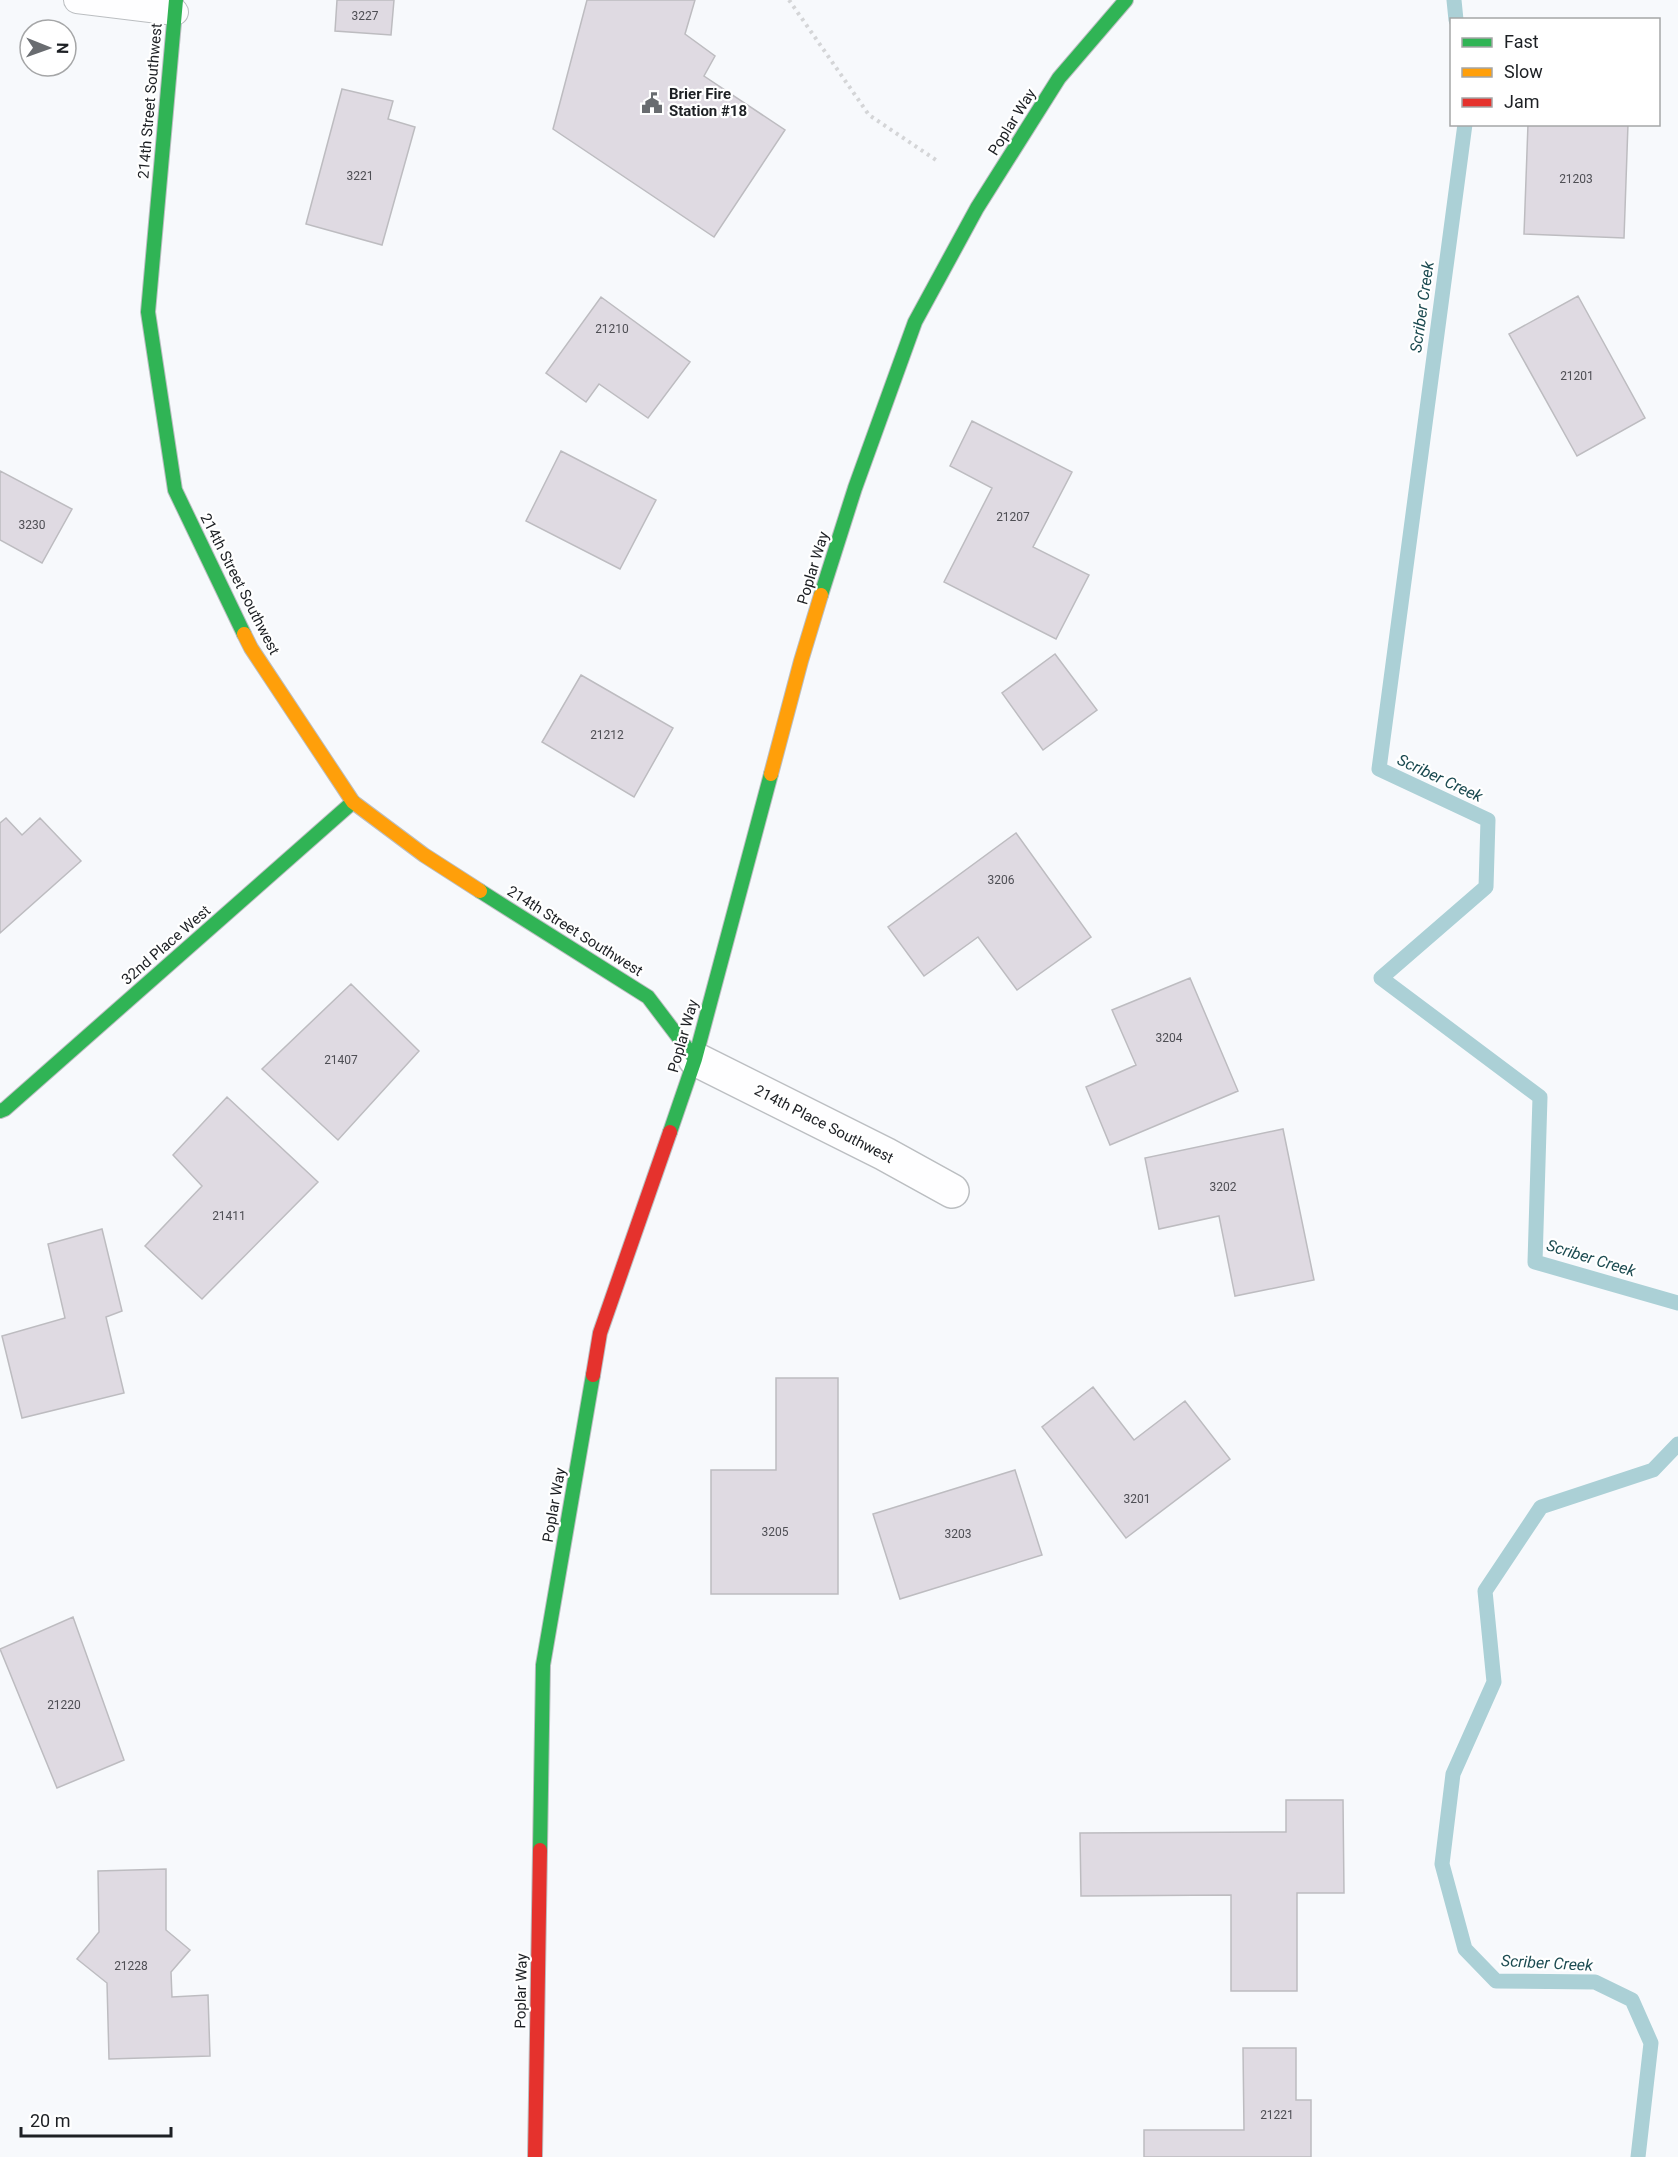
<svg xmlns="http://www.w3.org/2000/svg" width="1678" height="2157" viewBox="0 0 1678 2157" font-family="Roboto,sans-serif">
	<rect width="100%" height="100%" fill="#f7f9fc"/>
	<g fill="none" stroke-linecap="round" stroke-linejoin="round">
		<path stroke="#abd0d6" stroke-width="15" d="M1454 0 1456 20
			M1465 124 1379 769 1488 820 1486 887 1381 978 1540 1097 1535 1262 1678 1303
			M1638 2157 1651 2043 1632 2000 1595 1982 1496 1981 1465 1949 1442 1864 1453 1774 1494 1682 1485 1591 1541 1507 1653 1470 1678 1444"/>
	</g>
	<path fill="#dfdae2" stroke="#bdbcc0" stroke-width="1.5" d="M337 0H394L391 35 335 31Z
		M587 0H695L685 34 715 56 704 76 785 130 714 237 553 129Z
		M342 89 393 101 388 119 415 127 382 245 306 224Z
		M1528 124H1628L1624 238 1524 234Z
		M1578 296 1645 418 1577 456 1509 334Z
		M601 297 690 362 648 418 599 384 586 402 546 373Z
		M972 421 1072 472 1033 547 1089 575 1056 639 944 582 992 488 950 466Z
		M561 451 656 500 620 569 526 521Z
		M0 471 72 509 42 563 0 540Z
		M1055 654 1097 710 1043 750 1002 693Z
		M581 675 673 728 634 797 542 742Z
		M6 818 22 835 40 818 81 861 0 933V823Z
		M1016 833 1091 937 1017 990 978 937 924 976 888 927Z
		M1190 978 1238 1091 1110 1145 1086 1087 1136 1065 1112 1010Z
		M351 984 419 1051 338 1140 262 1069Z
		M227 1097 318 1182 202 1299 145 1246 202 1186 173 1155Z
		M1283 1129 1314 1280 1235 1296 1219 1216 1159 1229 1145 1158Z
		M102 1229 122 1311 106 1317 124 1393 22 1418 2 1336 65 1318 48 1244Z
		M776 1378H838V1594H711V1470H776Z
		M1093 1387 1134 1440 1185 1401 1230 1459 1126 1538 1042 1427Z
		M1015 1470 1042 1555 900 1599 873 1514Z
		M73 1617 124 1760 57 1788 0 1649Z
		M1286 1800H1343L1344 1893H1297V1991H1231V1895L1081 1896 1080 1833 1286 1832Z
		M166 1869V1930L190 1950 171 1972 172 1997 208 1995 210 2056 109 2059 107 1983 77 1959 99 1932 98 1871Z
		M1243 2048H1296V2100H1311V2157H1144V2130H1244Z"/>
	<g fill="none" stroke-linecap="round" stroke-linejoin="round">
		<defs>
			<path id="lane" d="M77 0 175 12"/>
			<path id="street" d="M695 1059 885 1154 952 1191"/>
			<path id="fast" d="M176 0 148 312 175 490 244 634
				M821 595 855 488 915 322 977 208 1059 78 1126 0
				M480 891 648 997 695 1059
				M0 1111 5 1109 353 802
				M670 1132 695 1059 771 774
				M540 1850 543 1665 593 1375"/>
			<path id="slow" d="M244 634 251 648 353 802 424 855 480 891
				M771 774 801 661 821 595"/>
			<path id="jam" d="M593 1375 600 1333 670 1132
				M535 2157 540 1850"/>
		</defs>
		<use href="#lane" stroke="#bbbec1" stroke-width="28"/>
		<use href="#street" stroke="#bbbec1" stroke-width="36"/>
		<use href="#fast" stroke="#bbbec1" stroke-width="16"/>
		<use href="#slow" stroke="#bbbec1" stroke-width="16"/>
		<use href="#jam" stroke="#bbbec1" stroke-width="16"/>
		<path stroke="#d4d5d7" stroke-width="4" stroke-dasharray="3 4.5" stroke-linecap="butt" d="M789 0 869 115 939 162"/>
		<use href="#lane" stroke="#fefeff" stroke-width="26"/>
		<use href="#street" stroke="#fefeff" stroke-width="33"/>
		<use href="#fast" stroke="#30b455" stroke-width="14"/>
		<use href="#slow" stroke="#ff9f0a" stroke-width="14"/>
		<use href="#jam" stroke="#e5322d" stroke-width="14"/>
	</g>
	<defs>
		<symbol id="civic-bare" viewBox="-9 -9 18 18"><path d="M-.6-6.5H3V-4.5H.6V-3L4-1V1h2V6H-6V1h2V-1L-.6-3ZM-1.2 2.5V6h2.4V2.5Z" fill="#696c70" stroke="#fff" stroke-width="2.5" paint-order="stroke"/></symbol>
	</defs>
	<g fill-rule="evenodd">
		<use href="#civic-bare" x="637" y="88" width="30" height="30"/>
	</g>
	<g text-anchor="middle" dominant-baseline="central" stroke-width="4.5" stroke-linejoin="round" paint-order="stroke">
		<g font-size="12" fill="#4e4e54">
			<text x="365" y="16">3227</text>
			<text x="360" y="176">3221</text>
			<text x="1576" y="179">21203</text>
			<text x="612" y="329">21210</text>
			<text x="1577" y="376">21201</text>
			<text x="1013" y="517">21207</text>
			<text x="32" y="525">3230</text>
			<text x="607" y="735">21212</text>
			<text x="1001" y="880">3206</text>
			<text x="1169" y="1038">3204</text>
			<text x="341" y="1060">21407</text>
			<text x="1223" y="1187">3202</text>
			<text x="229" y="1216">21411</text>
			<text x="1137" y="1499">3201</text>
			<text x="775" y="1532">3205</text>
			<text x="958" y="1534">3203</text>
			<text x="64" y="1705">21220</text>
			<text x="131" y="1966">21228</text>
			<text x="1277" y="2115">21221</text>
		</g>
		<g font-size="15" font-weight="bold" fill="#1d2024" stroke="#fff" text-anchor="start">
			<text x="669" y="94">Brier Fire<tspan x="669" dy="17">Station #18</tspan></text>
		</g>
		<g font-size="15" fill="#1d2024" stroke="#fff">
			<text transform="translate(150 101) rotate(-85)">214th Street Southwest</text>
			<text transform="translate(1012 122) rotate(-58)">Poplar Way</text>
			<text transform="translate(813 568) rotate(-73)">Poplar Way</text>
			<text transform="translate(240 584) rotate(63)">214th Street Southwest</text>
			<text transform="translate(575 931) rotate(32)">214th Street Southwest</text>
			<text transform="translate(166 945) rotate(-41)">32nd Place West</text>
			<text transform="translate(683 1036) rotate(-74)">Poplar Way</text>
			<text transform="translate(824 1124) rotate(27)">214th Place Southwest</text>
			<text transform="translate(554 1505) rotate(-80)">Poplar Way</text>
			<text transform="translate(521 1991) rotate(-89)">Poplar Way</text>
		</g>
		<g font-size="16" font-style="italic" fill="#1c4b51" stroke="#fff">
			<text transform="translate(1422 307) rotate(-82)">Scriber Creek</text>
			<text transform="translate(1440 778) rotate(25)">Scriber Creek</text>
			<text transform="translate(1591 1258) rotate(17)">Scriber Creek</text>
			<text transform="translate(1547 1963) rotate(3)">Scriber Creek</text>
		</g>
	</g>
	<rect x="1450" y="18" width="210" height="108" fill="#ffffff" stroke="#a5a6a7" stroke-width="1.5"/>
	<rect x="1462" y="38" width="30" height="9" fill="#30b455" stroke="#a5a6a7" stroke-width="1.5"/>
	<text x="1504" y="48" font-size="18" fill="#1d2024">Fast</text>
	<rect x="1462" y="68" width="30" height="9" fill="#ff9f0a" stroke="#a5a6a7" stroke-width="1.5"/>
	<text x="1504" y="78" font-size="18" fill="#1d2024">Slow</text>
	<rect x="1462" y="98" width="30" height="9" fill="#e5322d" stroke="#a5a6a7" stroke-width="1.5"/>
	<text x="1504" y="108" font-size="18" fill="#1d2024">Jam</text>
	<g transform="translate(48 48) rotate(91)"><circle r="28" fill="#ffffff" stroke="#a5a6a7" stroke-width="1.5"/>
	<path d="M0-4.5L10 22L0 15L-10 22Z" fill="#696c70"/>
	<text y="-9" font-size="16" font-weight="bold" text-anchor="middle" fill="#1d2024">N</text>
	</g>
	<path d="M21 2127v9h150v-9" fill="none" stroke="#1d2024" stroke-width="3"/>
	<text x="30" y="2127" font-size="18" fill="#1d2024" stroke="#ffffff" stroke-width="4.5" paint-order="stroke">20 m</text>
</svg>
